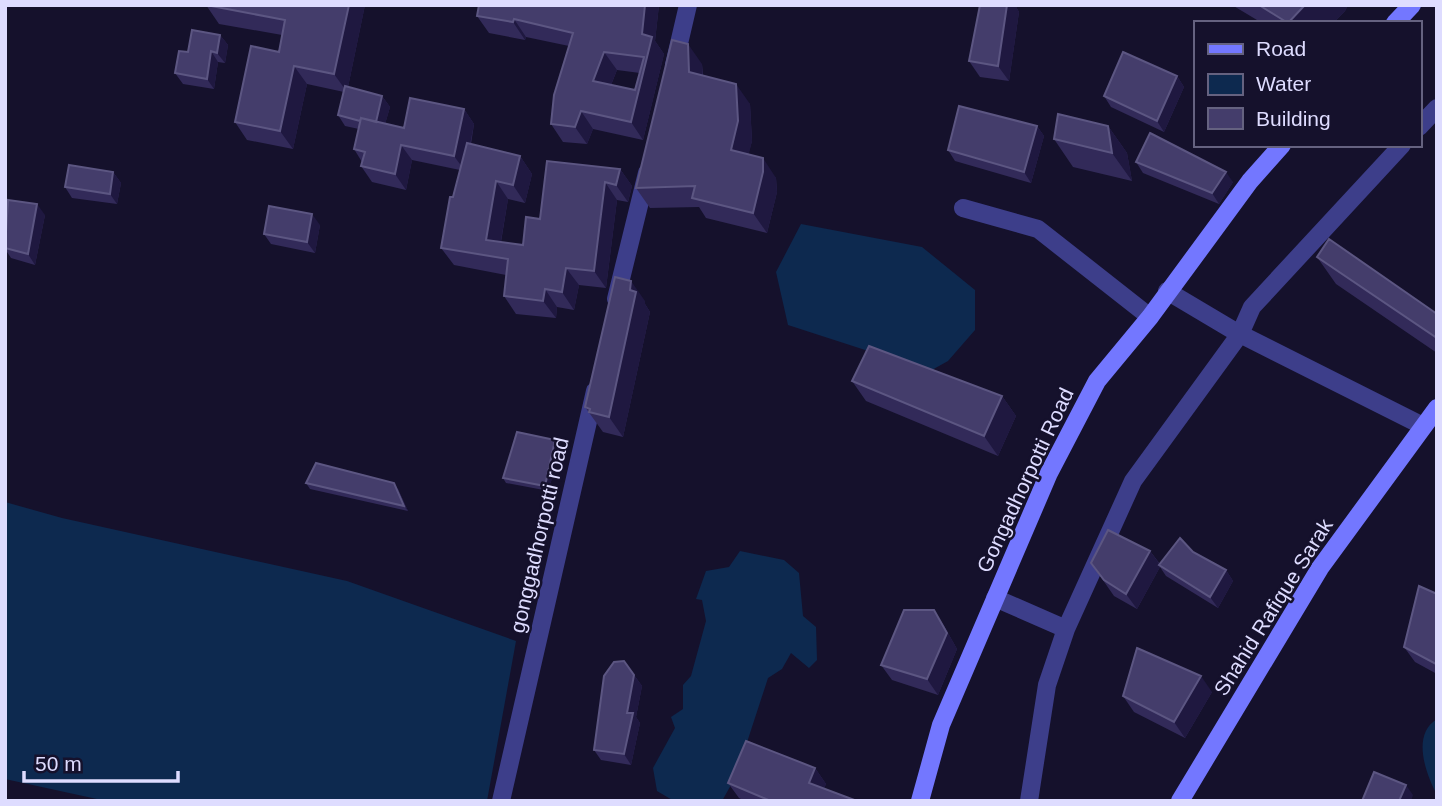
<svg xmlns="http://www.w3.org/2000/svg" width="1442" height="806" viewBox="0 0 1442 806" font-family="Arial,sans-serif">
	<rect width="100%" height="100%" fill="#15112c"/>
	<path fill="#0d294f" d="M801 224 922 247 975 290V330L948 361 930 371 788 325 776 272Z
		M5 502 62 518 347 581 516 641 487 801H106L5 779Z
		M740 551 784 560 799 573 803 616 816 627 817 660 809 668 791 653 782 669 768 678 736 776 722 801H674L657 791 653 768 675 728 671 717 683 709V685L691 676 706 621 702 600 696 599 706 571 729 567Z
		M1437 719V795C1426 774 1411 735 1437 719Z"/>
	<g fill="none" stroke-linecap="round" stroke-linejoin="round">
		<path stroke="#3d3e8a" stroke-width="18" d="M674 65 688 5
			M1419 127 1437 108
			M963 208 1038 229 1150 317
			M1167 291 1236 332 1423 426
			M616 299 647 173
			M995 598 1066 629
			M501 801 595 391
			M1029 801 1047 685 1066 629 1133 481 1240 334 1252 307 1402 145"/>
		<path stroke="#7377ff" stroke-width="18" d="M1395 23 1412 5
			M920 801 941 725 1049 473 1097 381 1150 317 1250 181 1282 145
			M1180 801 1320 568 1437 408"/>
	</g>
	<path fill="#322a59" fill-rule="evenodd" d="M206 5H365L348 87 382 96 390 107 385 124 404 128 464 109 474 124 471 144 520 156 532 174 525 203 508 199 501 242 523 245 540 219 620 169 632 186 628 202 617 200 606 288 579 285 574 310 557 307 556 318 516 314 504 296 506 275 454 265 441 248 460 170 412 160 406 190 372 182 361 166 362 162 354 149 359 129 345 126 338 115 344 92 307 84 293 149 247 140 235 122 279 52 282 35 219 24Z
		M479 5H659L655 41 664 54 643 140 593 129 587 144 563 142 551 124 569 46 526 37 525 40 489 33 477 16ZM617 70 640 73 635 90 611 85Z
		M980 5H1015L1019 12 1009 81 980 77 969 61Z
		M1232 5H1348L1345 11 1333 23H1262Z
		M220 35 228 45 225 63 218 62 214 89 183 84 175 73 188 52Z
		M702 64 703 75 750 104 752 141 748 155 776 178 777 192 767 233 706 218 699 207 650 208 636 188Z
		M1177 76 1184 87 1164 132 1111 107 1104 96Z
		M1037 126 1044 136 1031 183 955 161 948 150Z
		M1108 126 1127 153 1132 181 1073 167 1054 139Z
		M1136 162 1233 182 1219 204 1143 173Z
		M113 172 121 183 117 204 72 198 65 187Z
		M45 215 35 265 11 258 5 249V233Z
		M320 225 315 253 271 244 264 234Z
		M1317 257 1437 314V353L1336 284Z
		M645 301V304L650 312 623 437 603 432 585 407Z
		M852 381 1002 396 1016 416 998 456 866 401Z
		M559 445 549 491 506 483 503 478Z
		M306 483 398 489 408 511 310 489Z
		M1150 551 1160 564 1193 552 1226 570 1233 581 1218 608 1166 576 1160 567 1137 609 1114 596 1091 563Z
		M1437 594V674L1415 662 1404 647Z
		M944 626 957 649 938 695 892 680 881 665Z
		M624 661 642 686 636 717 640 723 631 765 601 760 594 750Z
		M1212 692 1185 738 1134 712 1123 696Z
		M815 768 826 784 824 788 857 801H745L739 798 728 783Z"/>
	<path fill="#1f1840" d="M349 5H365L347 92 334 74Z
		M645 5H659L655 41 664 54 643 140 631 122 650 46 642 34Z
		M1007 5H1015L1019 12 1009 81 998 66Z
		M1305 5H1348L1345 11 1333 23H1288Z
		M514 19 526 37 525 40 513 22Z
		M220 35 228 45 225 63 217 53Z
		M688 44 702 64 703 92 689 72Z
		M211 51 218 62 214 89 207 79Z
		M604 52 617 70 605 99 593 81Z
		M294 66 307 84 293 149 280 131Z
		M1177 76 1184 87 1164 132 1157 121Z
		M736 84 750 104 752 141 745 170 731 150Z
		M382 96 390 107 382 135 375 124Z
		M464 109 474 124 465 171 454 156Z
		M581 111 593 129 587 144 575 127Z
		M1037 126 1044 136 1031 183 1024 172Z
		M1108 126 1127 153 1132 181 1112 153Z
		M401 145 412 160 406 190 395 174Z
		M520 156 532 174 525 203 513 185Z
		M763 158 776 178 777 192 767 233 753 213Z
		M620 169 632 186 628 202 616 185Z
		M113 172 121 183 117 204 110 194Z
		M1226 172 1233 182 1219 204 1212 193Z
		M496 181 508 199 498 258 486 240Z
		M605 182 617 200 606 288 594 271Z
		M37 204 45 215 35 265 28 254Z
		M312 214 320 225 315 253 307 242Z
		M566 268 579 285 574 310 562 292Z
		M631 281 645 301V304L650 312 623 437 609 417Z
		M545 289 557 307 556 318 543 301Z
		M1002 396 1016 416 998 456 984 436Z
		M555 440 559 445 549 491 545 486Z
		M394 483 398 489 408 511 404 506Z
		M1150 551 1161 566 1159 565 1160 567 1137 609 1126 594Z
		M1226 570 1233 581 1218 608 1210 597Z
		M934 610 944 626 957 649 938 695 927 679Z
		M634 675 642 686 636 717 640 723 631 765 624 754 627 713Z
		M1201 676 1212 692 1185 738 1174 722Z
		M815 768 826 784 820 798 809 783Z
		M1406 785 1413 795 1411 801H1399Z"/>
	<path fill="#443d6b" stroke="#5c5682" stroke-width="2" fill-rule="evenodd" d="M206 5H349L334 74 294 66 280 131 235 122 251 46 279 52 285 20Z
		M479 5H645L642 34 652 37 631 122 581 111 575 127 551 124 554 95 573 33 514 19 513 22 477 16ZM604 52 644 57 635 90 593 81Z
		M980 5H1007L998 66 969 61Z
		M1259 5H1305L1288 23Z
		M192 30 220 35 217 53 211 51 207 79 175 73 179 51 188 52Z
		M672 40 688 44 689 72 736 84 738 121 731 150 763 158V172L753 213 692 198 695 186 636 188Z
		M1123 52 1177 76 1157 121 1104 96Z
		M345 86 382 96 376 122 361 118 360 121 338 115Z
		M410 98 464 109 454 156 401 145 395 174 361 166 365 152 354 149 361 118 404 128Z
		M959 106 1037 126 1024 172 948 150Z
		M1058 114 1108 126 1112 153 1054 139Z
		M1150 133 1226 172 1212 193 1136 162Z
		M467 143 520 156 513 185 496 181 486 240 523 245 526 217 540 219 547 161 620 169 616 185 605 182 594 271 566 268 562 292 545 289 543 301 504 296 508 259 441 248 450 197H453Z
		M69 165 113 172 110 194 65 187Z
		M8 200 37 204 28 254 5 248Z
		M269 206 312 214 307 242 264 234Z
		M1329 239 1437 314V338L1317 257Z
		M615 277 631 281 630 290 636 292 609 417 589 412 590 409 585 407Z
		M869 346 1002 396 984 436 852 381Z
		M517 432 555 440 545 486 503 478Z
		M316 463 394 483 404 506 306 483Z
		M1108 530 1150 551 1126 594 1104 580 1091 563Z
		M1180 538 1193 552 1226 570 1210 597 1159 565Z
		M1419 586 1437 594V661L1436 664 1404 647Z
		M904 610H934L947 633 927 679 881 665Z
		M1137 648 1201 676 1174 722 1123 696Z
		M624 661 634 675 627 713H633L624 754 594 750 604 676 614 662Z
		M746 741 815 768 809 783 857 801H771L728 783Z
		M1374 772 1406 785 1399 801H1362Z"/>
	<g text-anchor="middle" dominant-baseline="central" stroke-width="5" stroke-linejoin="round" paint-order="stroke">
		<g font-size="21" fill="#dedcff" stroke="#15112c">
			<text transform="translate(1025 480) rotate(-65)">Gongadhorpotti Road</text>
			<text transform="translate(539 535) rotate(-77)">gonggadhorpotti road</text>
			<text transform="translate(1273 607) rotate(-58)">Shahid Rafique Sarak</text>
		</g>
	</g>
	<rect width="1442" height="806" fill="none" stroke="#dedcff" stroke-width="14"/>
	<rect x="1194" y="21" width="228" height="126" fill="#15112c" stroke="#656280" stroke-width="2"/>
	<rect x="1208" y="44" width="35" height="10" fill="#7377ff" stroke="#656280" stroke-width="2"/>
	<text x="1256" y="56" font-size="21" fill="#dedcff">Road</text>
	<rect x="1208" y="74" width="35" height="21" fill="#0d294f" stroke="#656280" stroke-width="2"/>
	<text x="1256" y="91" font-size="21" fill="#dedcff">Water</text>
	<rect x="1208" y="108" width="35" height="21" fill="#443d6b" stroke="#656280" stroke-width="2"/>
	<text x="1256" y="126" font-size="21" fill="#dedcff">Building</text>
	<path d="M24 771v10h154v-10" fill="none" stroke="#dedcff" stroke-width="3.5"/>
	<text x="35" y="771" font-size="21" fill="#dedcff" stroke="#15112c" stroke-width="5" paint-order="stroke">50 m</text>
</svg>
